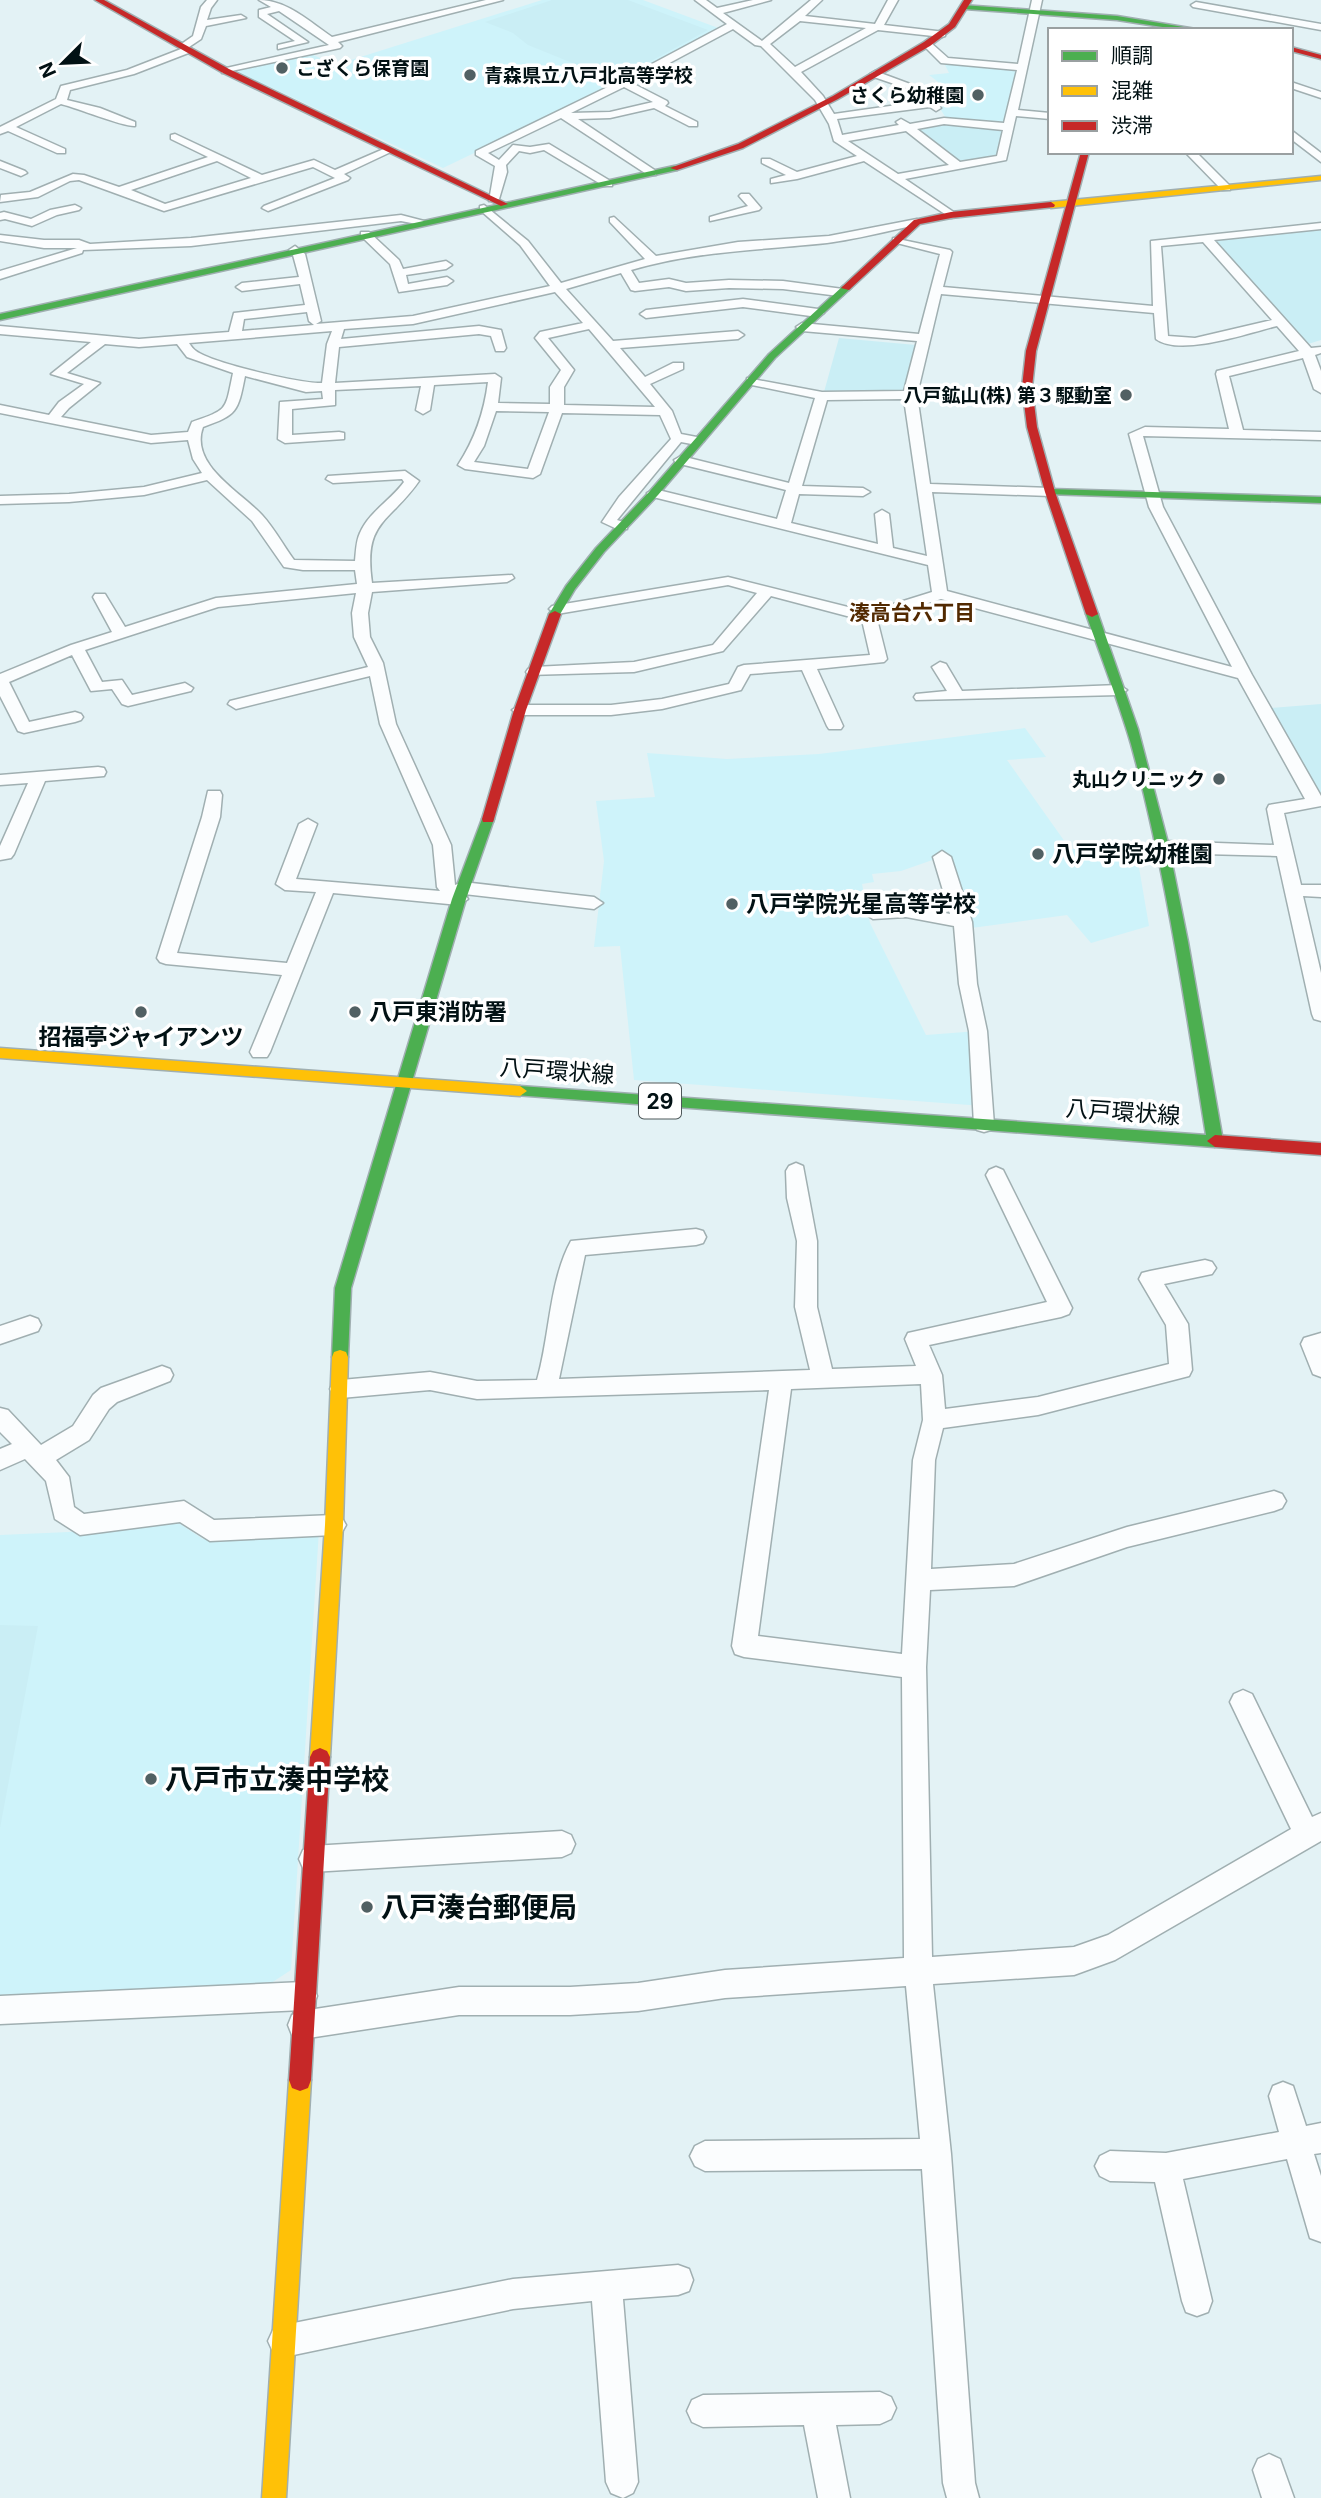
<svg xmlns="http://www.w3.org/2000/svg" width="1321" height="2498" viewBox="0 0 1321 2498" font-family="Inter,'Noto Sans JP',sans-serif">
	<rect width="100%" height="100%" fill="#e3f2f5"/>
	<path fill="#cef3fa" d="M542 0H643L721 29 617 84 443 168 268 86 226 71 307 52 335 65Z
		M953 64 1019 69 1005 124 946 118 932 96 953 93 929 75 949 73 945 65Z
		M1025 728 1046 757 1007 760 1070 849 1136 850 1149 926 1091 943 1067 915 964 929 941 857 901 871 872 874 874 882 862 884 870 923 926 1035 978 1031 983 1106 634 1080 620 946 594 947 604 861 596 801 655 797 647 753 727 759 819 754Z
		M171 1518 203 1539 319 1530 291 1970 268 1985 0 1995V1535L69 1532Z"/>
	<path fill="#caeef5" d="M552 0H628L708 30 640 67 627 63 602 75 528 45 513 33 485 22Z
		M944 121 1009 127 1002 158 958 166 908 127Z
		M1321 228V340L1308 344 1214 241 1215 239Z
		M839 338 916 345 905 391 824 392Z
		M1321 704V793L1316 791 1271 708Z
		M0 1625 38 1626 0 1828Z"/>
	<g fill="none" stroke-linecap="round" stroke-linejoin="round">
		<defs>
			<path id="street" d="M207 0H217L211 8 207 20 241 15 246 18 206 26 201 39 189 47 193 50 191 52 134 74 70 90 67 100 100 108 135 122V126C124 127 77 108 61 104L16 127 65 149V153H57L8 131 0 134V127L56 99 61 86 127 70 181 49 180 45 193 36 201 7Z
				M259 0C287 0 310 22 332 37L486 0H503L338 42 342 46 340 48 222 73V69L329 45 279 11 267 14 308 42 278 49V45L295 41 259 17V10L271 7Z
				M695 0H706L717 8 753 0H771L723 13 762 41 811 0H822L805 16 875 24 888 0H898L884 25 945 32V36L942 37 878 30 801 72 823 96 834 114 925 101 906 88 871 76 870 74 875 71 921 88 941 108 936 111 930 107 837 119 842 135 899 125 896 122 901 119 910 124 944 118 1004 123 1017 70 941 63 922 44 930 42 948 58 1018 64 1032 0H1042L1018 110 1050 113V119L1016 116 1006 160 905 179 955 213V217L951 218 864 161 797 179 771 183V179L786 175 762 163V159H770L797 172 857 156 834 141 829 124 815 100 761 46 755 45 733 29 632 83 667 101 668 103 665 106 697 122V126H689L654 108 610 118 578 119 656 171V175H648L561 118 488 153 499 160 513 145 530 147 549 144 612 182V186H604L544 150 530 153 519 151 506 165 507 172 499 199 489 201 495 166 476 155V151L620 81 727 24ZM800 21 866 28 795 67 770 44ZM624 87 653 102 610 112 571 113ZM944 124 1003 130 997 156 960 162 917 129ZM906 131 949 165 898 174 848 141Z
				M1196 2 1321 24V30L1193 7 1191 5Z
				M1291 82 1321 92V98L1291 88Z
				M1291 130 1321 153V162L1291 139Z
				M175 134 262 175 314 160 335 170 386 148 395 150 344 174 350 178 348 180 268 211 262 208 264 206 335 178 313 167 164 211 79 180 70 181 38 197 0 202 1 195 30 192 73 174 84 175 119 187 208 157 171 139V135ZM217 161 251 178 165 204 131 190Z
				M1185 152H1196L1230 186V190H1222Z
				M0 161 25 171 27 173 21 176 0 168Z
				M741 194H749L761 208 759 210 710 221V217L748 206 739 196Z
				M75 205 81 208 79 210 57 215 32 226 5 219 0 220V213L4 212 31 219 50 210Z
				M484 205 528 241 561 283 645 259 610 222V218L614 217 656 256 738 242 829 236 917 219 923 222 917 225C887 231 857 239 827 243 761 250 695 251 631 270L639 283 669 279 686 283 729 280 783 281 843 289V295L839 296 783 289 729 288 686 291 669 287 635 291 631 290 621 273 566 289 613 341 738 331 744 335 738 339 620 348 645 377 673 363H683V369L650 384 672 411 681 434 702 438 704 441 697 445 681 442 617 520 627 523V529H617L602 522 619 497 671 439 660 415 562 413 540 474 533 478 465 469 458 465C475 439 484 413 488 382L434 385 430 410 423 414 416 410 421 386 335 390V405L292 409V435L339 432 344 433V439L285 443 278 439 280 402 323 399 322 391 306 392 245 376C238 412 237 415 203 427 189 465 241 492 262 515 274 528 283 545 294 560L355 561C356 552 356 541 360 533 369 512 391 500 404 482L402 479 333 483 326 479 328 476 405 471 419 481C389 524 363 520 372 583L512 575 514 578 507 582 372 592 368 613 370 637 383 663 396 724 451 845 455 885 463 882 594 897 603 903 594 909 464 894 468 899 459 905 333 893 270 1052 267 1057H253L250 1052 282 975 166 964 160 962 157 958 202 817 208 791H220L222 795 220 817 177 953 287 963 316 892 285 890 276 884 299 824 308 819 317 824 296 879 440 891 437 887 433 845 380 724 370 676 236 709 228 704 230 701 368 667 354 637 352 613 356 593 218 607 85 650 102 682 122 680 132 695 185 683 193 688 191 691 128 706 122 704 112 689 91 691 72 655 9 682 29 722 75 712 81 714 83 717 81 720 75 722 24 733 18 731 0 696V674L71 645 112 632 93 597 95 594H105L125 627 216 598 357 584 355 570H303L284 567 252 521 207 480 144 495 69 502 0 504V496L69 494 144 487 202 473 193 459 188 440 151 443 0 413V405L49 415 59 402 84 384 51 374 91 342 0 334V326L139 339 229 332 234 313 305 305 300 284 242 291 236 287 242 283 299 277 293 255 289 250 295 246 305 254 321 321 316 324 413 316 550 286 520 245 480 210V206ZM555 292 583 323 540 332 535 338 561 370 550 387V404L498 403 501 378 495 374 335 383 339 347 479 334 491 336 496 351H504L506 348 501 330 479 326 341 339 344 329 413 324ZM307 312 309 321 314 325 242 331 244 319ZM589 329 655 407 564 405V387L574 370 548 338ZM332 331 327 344 322 383C301 384 212 363 196 351 193 349 191 346 189 343ZM105 344 139 347 177 344 187 357 233 373C225 411 229 409 192 422L188 432 151 435 61 417 69 408 100 383 67 373ZM496 411 549 412 528 469 474 462 484 446Z
				M401 215 428 222 422 225 401 221 191 246 83 250 82 253 0 279V271L77 248H44L0 241V235L44 240H79L90 244 191 238Z
				M1321 223V229L1214 240 1311 348 1321 347V353L1315 355 1321 371V393L1314 389 1303 358 1229 376 1243 430 1321 432V440L1143 436 1163 507 1252 675 1321 796V806L1284 813 1301 885H1321V897L1303 896 1321 973V1021L1314 1019 1312 1014 1277 856 1163 853 1154 847 1163 841 1274 845 1267 809 1269 805 1305 799 1238 678 941 599 877 619 887 659 884 662 817 669 843 726 841 729H829L827 726 802 670 750 674 741 690 662 709 611 715H520L512 710 520 705H611L662 699 729 684 738 667 744 665 870 655 862 620 771 596 723 651 634 672 528 675 526 672 528 669 534 667 634 662 713 645 757 593 728 585 557 614 549 609 552 606 728 577 868 612 932 592 928 565 649 496 647 493 654 489 777 519 786 490 676 463 674 460 681 456 789 483 815 398 747 384V378L822 392 904 391 917 341 802 331 796 327 802 323 919 334 940 254 893 242V238L950 250 952 252 943 287 1153 306 1151 241ZM1203 242 1272 320 1195 338 1168 336 1161 246ZM941 294 1154 313 1156 339C1180 357 1249 333 1277 326L1299 351 1217 371 1216 374 1229 429 1145 427 1129 434 1149 507 1232 667 947 591 932 492 1050 496 1057 492 1050 488 930 484 917 395ZM904 399 927 556 893 548 889 514 882 510 875 514 878 544 791 523 799 494 863 496 870 492 863 488 802 486 827 400Z
				M361 232H369L399 260 403 269 446 261 452 265 446 269 406 275 408 284 447 277 453 281 447 285 399 292 390 264 361 236Z
				M743 299 818 309 824 313 818 317 743 307 646 318 640 314 646 310Z
				M940 662 946 664 962 691 1119 685 1127 690 1119 695 916 700 914 697 916 694 947 691 932 667Z
				M98 767 104 768 106 772 104 776 45 781 14 854 11 858 0 860V846L28 783 0 785V775Z
				M942 851 951 857 972 922 977 984 987 1031 994 1125 991 1130 984 1132 977 1130 974 1125 969 1031 959 984 954 926 906 917 873 919 864 913C877 896 932 910 950 914L933 857Z
				M796 1163 803 1166 817 1241V1307L832 1369 916 1366 905 1339 908 1333 1047 1302 986 1175 989 1170 996 1167 1003 1170 1072 1308 1069 1314 1061 1317 929 1345 942 1375 945 1409 1038 1397 1169 1364 1166 1325 1139 1279 1142 1273 1150 1271 1205 1260 1212 1262 1216 1268 1212 1274 1164 1284 1188 1324 1192 1370 1189 1376 1038 1415 943 1428 935 1460 931 1569 1014 1564 1127 1527 1274 1491 1282 1494 1286 1501 1282 1508 1274 1511 1127 1547 1014 1586 930 1590 926 1667 932 1957 1074 1947 1108 1935 1291 1829 1230 1702 1234 1694 1243 1690 1252 1694 1312 1817 1321 1813V1841L1115 1960 1074 1975 933 1984 951 2154 975 2483 979 2498H947L943 2483 922 2169 705 2171 695 2166 690 2156 695 2146 705 2141 920 2139 906 1986 725 1998 638 2011 570 2015H459L302 2039 292 2035 288 2025 292 2015 302 2011 459 1987H570L638 1983 725 1970 904 1958 902 1677 744 1657 735 1654 732 1646 769 1390 477 1399 430 1390 341 1398 333 1396 330 1389 333 1382 341 1380 430 1372 477 1381 537 1380C550 1336 549 1281 571 1241L696 1229 703 1231 706 1237 703 1243 696 1245 585 1255 559 1379 810 1370 795 1307 797 1241 787 1198 786 1171 789 1166ZM921 1384 923 1420 913 1460 902 1654 758 1636 791 1389Z
				M30 1316 38 1319 41 1325 38 1331 0 1344V1326Z
				M1321 1333V1377L1313 1374 1301 1344 1304 1338Z
				M162 1366 170 1369 173 1375 170 1381 117 1402 109 1409 89 1440 56 1460 69 1477 74 1507 84 1514 184 1501 214 1520 334 1515 342 1518 346 1525 342 1532 334 1535 210 1541 180 1522 80 1535 55 1519 46 1481 25 1459 0 1470V1449L12 1444 0 1432V1408L8 1410 41 1445 73 1426 93 1395 101 1388Z
				M562 1831 571 1835 575 1844 571 1853 562 1857 312 1872 303 1868 299 1859 303 1850 312 1846Z
				M303 1982 313 1986 317 1996 313 2006 303 2010 0 2024V1996Z
				M1283 2082 1293 2086 1306 2126 1321 2123V2153L1314 2154 1321 2176V2242L1310 2238 1287 2159 1183 2179 1212 2301 1208 2312 1197 2316 1186 2312 1182 2301 1155 2182 1110 2181 1100 2176 1095 2166 1100 2156 1110 2151 1166 2153 1279 2132 1269 2096 1273 2086Z
				M678 2265 689 2269 693 2280 689 2291 678 2295 623 2299 638 2482 633 2493 623 2498 611 2493 606 2482 592 2301 513 2309 284 2357 273 2352 268 2341 273 2330 284 2325 513 2279Z
				M880 2392 891 2397 896 2408 891 2419 880 2424 836 2425 850 2498H818L804 2425 703 2427 692 2422 687 2411 692 2400 703 2395Z
				M1269 2454 1280 2459 1294 2498H1262L1253 2470 1258 2459Z"/>
			<path id="fast" d="M962 5 1117 16 1202 30H1182L1117 20 965 9Z
				M674 166H677V170L0 320V314Z
				M843 286 851 288 775 358 658 495 604 552 575 589 559 616H551L549 614 566 586 596 548 650 491 769 354Z
				M1050 489 1321 497V503L1046 494V490Z
				M1092 611 1098 614 1138 729 1168 843 1188 942 1223 1141 1220 1145 1214 1147 515 1095 513 1091 520 1086 1206 1135C1185 1004 1166 872 1131 744 1118 700 1101 657 1086 614Z
				M488 815 494 819 466 899 351 1288 348 1357 346 1362H334L332 1357 335 1288 452 899 482 819Z"/>
			<path id="slow" d="M1321 176V180L1051 208 1047 205 1051 202Z
				M0 1048 520 1086 527 1091 520 1096 0 1058Z
				M340 1350 346 1352 348 1357 343 1525 330 1757 327 1763 320 1766 313 1763 310 1757 325 1525 332 1357 334 1352Z
				M300 2069 308 2072 311 2080 286 2498H262L289 2080 292 2072Z"/>
			<path id="jam" d="M95 0H104L229 69 508 204 501 206 223 73Z
				M964 0H972L955 27 930 46 838 99 743 148 677 170 670 168 738 144 833 96 924 42 949 24Z
				M1291 47 1321 55V59L1291 51Z
				M1081 152H1089L1036 351 1032 387 1037 427 1055 492 1098 614 1092 617 1086 614 1045 492 1027 427 1022 387 1026 351Z
				M1051 202 1055 205 1054 207 951 218 920 224 849 290 841 288 914 220 951 212Z
				M555 611 561 614 526 710 494 819 493 822H483L482 819 514 710 549 614Z
				M1215 1135 1321 1143V1155L1215 1147 1207 1141Z
				M320 1748 327 1751 330 1757 311 2080 308 2088 300 2091 292 2088 289 2080 310 1757 313 1751Z"/>
		</defs>
		<use href="#street" stroke="#a0afb1" stroke-width="3"/>
		<use href="#fast" stroke="#a0afb1" stroke-width="3"/>
		<use href="#slow" stroke="#a0afb1" stroke-width="3"/>
		<use href="#jam" stroke="#a0afb1" stroke-width="3"/>
		<use href="#street" fill="#fbfdfe" fill-rule="evenodd"/>
		<use href="#fast" fill="#4caf50" fill-rule="evenodd"/>
		<use href="#slow" fill="#ffc107" fill-rule="evenodd"/>
		<use href="#jam" fill="#c62828" fill-rule="evenodd"/>
	</g>
	<g fill="#516063" stroke="#fff" stroke-width="2.5">
		<circle cx="282" cy="68" r="7"/>
		<circle cx="470" cy="75" r="7"/>
		<circle cx="978" cy="95" r="7"/>
		<circle cx="1126" cy="395" r="7"/>
		<circle cx="1219" cy="779" r="7"/>
		<circle cx="1038" cy="854" r="7"/>
		<circle cx="732" cy="904" r="7"/>
		<circle cx="141" cy="1012" r="7"/>
		<circle cx="355" cy="1012" r="7"/>
		<circle cx="151" cy="1779" r="7"/>
		<circle cx="367" cy="1907" r="7"/>
	</g>
	<g text-anchor="middle" dominant-baseline="central" stroke-width="7" stroke-linejoin="round" paint-order="stroke">
		<g font-size="19" font-weight="bold" fill="#021114" stroke="#fff" text-anchor="end">
			<text x="296" y="68" text-anchor="start">こざくら保育園</text>
			<text x="484" y="75" text-anchor="start">青森県立八戸北高等学校</text>
			<text x="964" y="95">さくら幼稚園</text>
			<text x="1112" y="395">八戸鉱山(株) 第３駆動室</text>
			<text x="1205" y="779">丸山クリニック</text>
		</g>
		<g font-size="21" font-weight="bold" fill="#522900" stroke="#fff">
			<text x="912" y="612">湊高台六丁目</text>
		</g>
		<rect fill="#fff" stroke="#4e585a" stroke-width="2" x="639" y="1083.5" width="42" height="35" rx="5"/>
		<g font-size="21" font-weight="bold" fill="#021114">
			<text x="660" y="1101">29</text>
		</g>
		<g font-size="23" font-weight="bold" fill="#021114" stroke="#fff" text-anchor="start">
			<text x="1052" y="854">八戸学院幼稚園</text>
			<text x="746" y="904">八戸学院光星高等学校</text>
			<text x="369" y="1012">八戸東消防署</text>
			<text x="141" y="1037" text-anchor="middle">招福亭ジャイアンツ</text>
		</g>
		<g font-size="23" fill="#021114" stroke="#fff">
			<text transform="translate(557 1071) rotate(4)">八戸環状線</text>
			<text transform="translate(1123 1112) rotate(4)">八戸環状線</text>
		</g>
		<g font-size="28" font-weight="bold" fill="#021114" stroke="#fff" text-anchor="start">
			<text x="165" y="1779">八戸市立湊中学校</text>
			<text x="381" y="1907">八戸湊台郵便局</text>
		</g>
	</g>
	<rect x="1048" y="28" width="245" height="126" fill="#ffffff" stroke="#9aa0a1" stroke-width="2"/>
	<rect x="1062" y="51" width="35" height="10" fill="#4caf50" stroke="#9aa0a1" stroke-width="2"/>
	<text x="1111" y="63" font-size="21" fill="#021114">順調</text>
	<rect x="1062" y="86" width="35" height="10" fill="#ffc107" stroke="#9aa0a1" stroke-width="2"/>
	<text x="1111" y="98" font-size="21" fill="#021114">混雑</text>
	<rect x="1062" y="121" width="35" height="10" fill="#c62828" stroke="#9aa0a1" stroke-width="2"/>
	<text x="1111" y="133" font-size="21" fill="#021114">渋滞</text>
	<g transform="translate(63 63) rotate(246)" stroke="#ffffff" stroke-width="5" paint-order="stroke">
	<path d="M0-5L12 26L0 18L-12 26Z" fill="#021114"/>
	<text y="-10" font-size="19" font-weight="bold" text-anchor="middle" fill="#021114">N</text>
	</g>
</svg>
